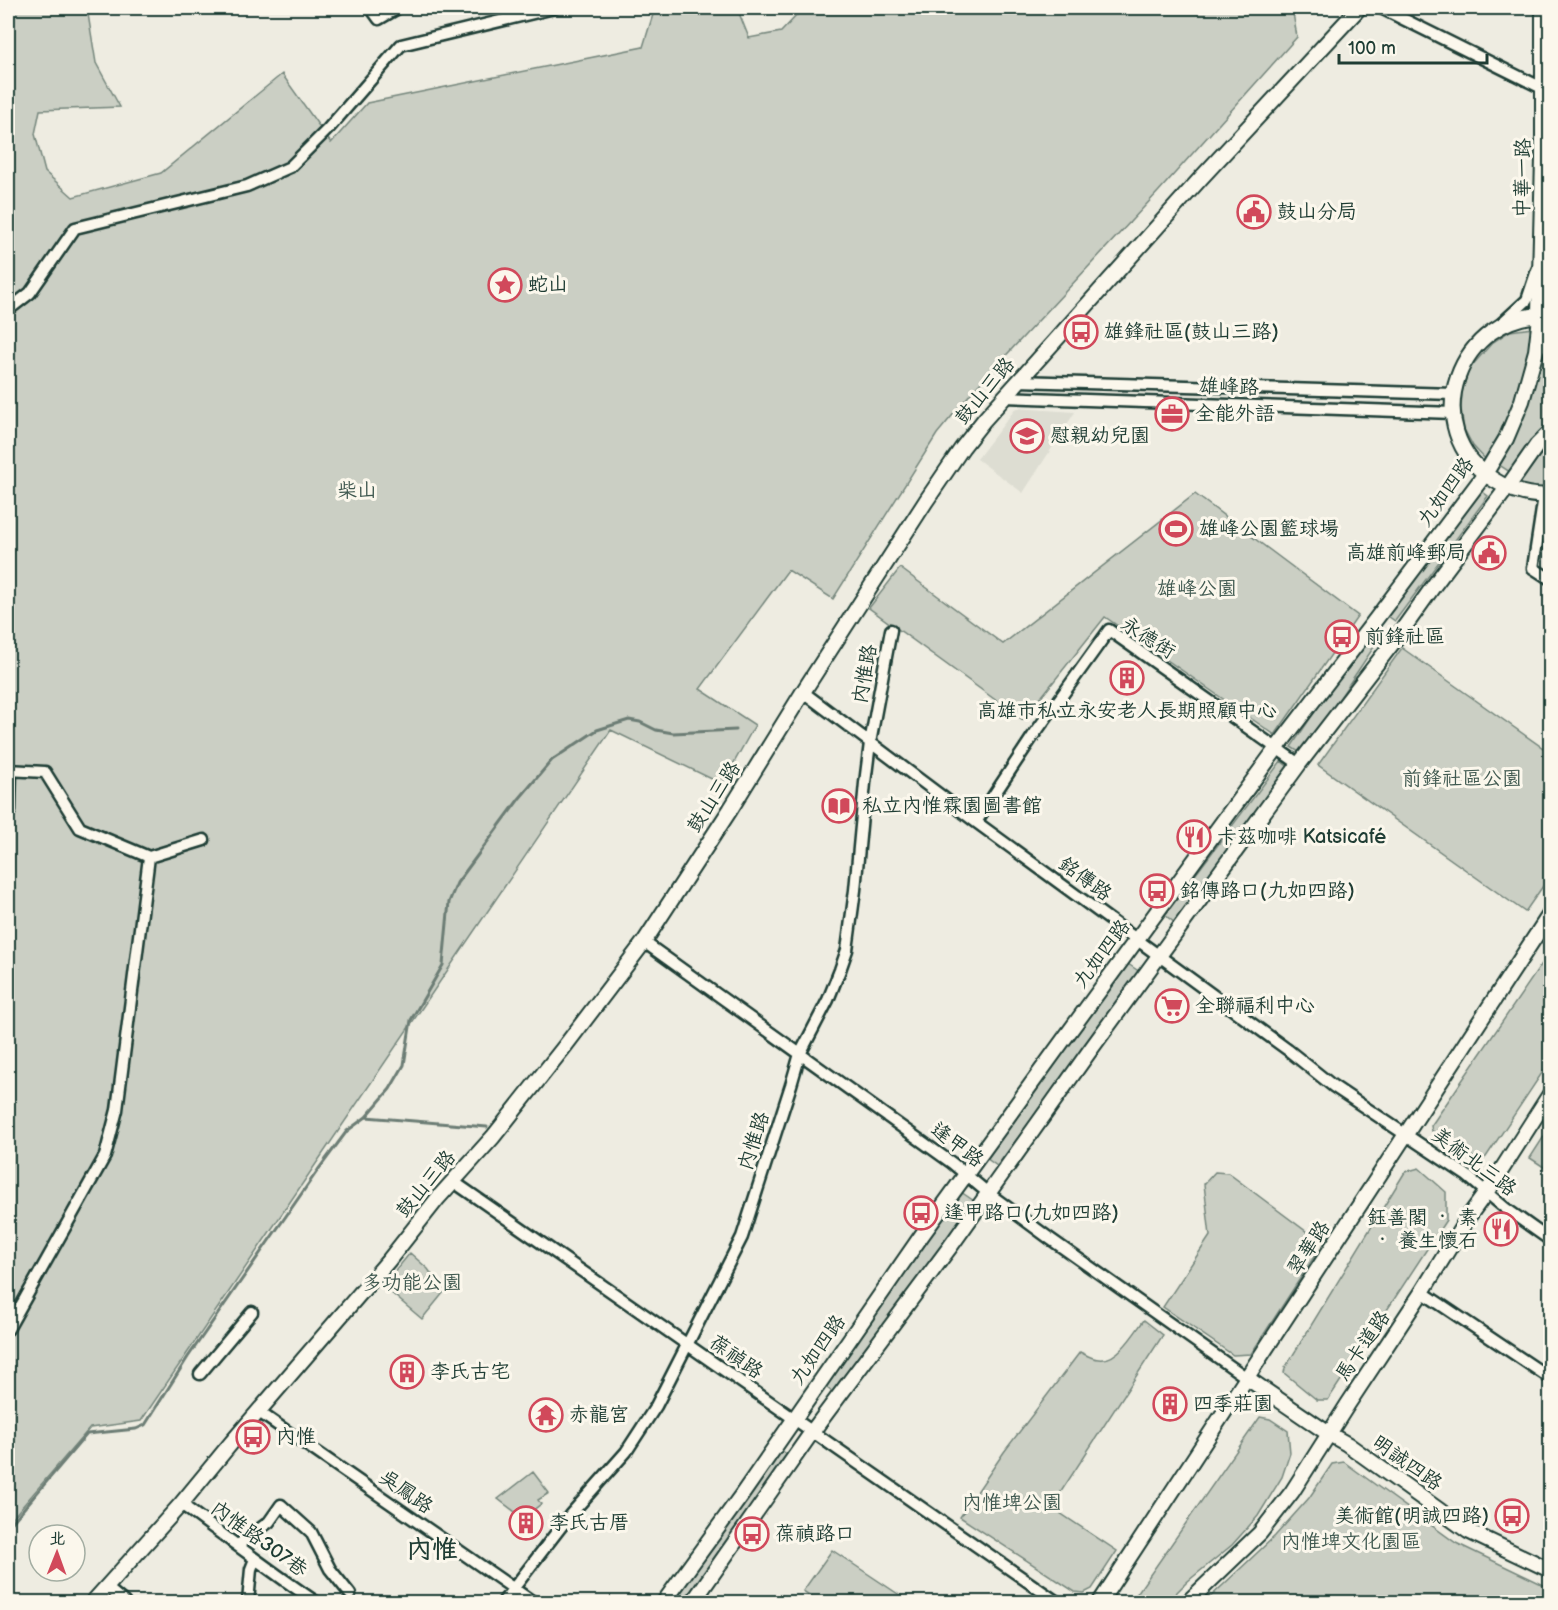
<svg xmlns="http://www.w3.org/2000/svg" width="1558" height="1610" viewBox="0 0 1558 1610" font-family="'Balsamiq Sans','LXGW WenKai TC',sans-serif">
	<rect width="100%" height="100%" fill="#eeece1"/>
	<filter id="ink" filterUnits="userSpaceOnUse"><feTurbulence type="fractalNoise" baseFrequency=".0167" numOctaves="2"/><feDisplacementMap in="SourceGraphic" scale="12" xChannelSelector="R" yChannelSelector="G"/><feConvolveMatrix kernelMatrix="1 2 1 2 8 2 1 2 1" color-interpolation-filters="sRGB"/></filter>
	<g filter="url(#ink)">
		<path fill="#ddddd2" d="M1016 408 1075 412 1023 493 977 459Z"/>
		<path fill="#cbcfc4" stroke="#75867c" stroke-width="1.5" d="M8 8H87L96 63 120 107 40 110 35 134 45 172 73 197 161 173 282 74 331 143 367 103 643 47 655 8H737L749 38 781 32 797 15 795 8H1287L1293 13 1297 37 1158 192 971 393 937 434 833 599 788 570 700 689 755 725 722 784 611 730 141 1421 90 1428 8 1523Z
			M1533 328C1528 355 1524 384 1513 410 1506 428 1497 444 1487 461L1473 446 1464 429 1461 409 1462 392 1469 369 1492 343 1510 331Z
			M1542 345 1550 371V425L1540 435 1513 474 1496 463Z
			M1550 445V484C1539 491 1531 489 1519 484L1538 458Z
			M1477 488 1488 496 1395 621 1385 614Z
			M1195 494 1358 616 1275 735 1105 617 1023 720 869 608 900 568 1003 644Z
			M1371 628 1382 635 1302 754 1291 747Z
			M1402 648 1550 753V876L1525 912 1318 765Z
			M1281 761 1291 769 1175 923 1165 915Z
			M1550 952V1061L1486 1157 1480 1162 1432 1131 1431 1126Z
			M1128 964 1140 972 997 1166 986 1158Z
			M1550 1127V1171L1530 1158Z
			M1419 1168 1446 1192V1220L1328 1400H1317L1284 1373 1285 1368 1405 1172Z
			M1215 1172 1228 1173 1315 1238 1316 1254 1251 1354 1233 1355 1163 1307 1210 1236 1204 1184Z
			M961 1192 974 1201 835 1394 823 1385Z
			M410 1253 428 1269 444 1292 422 1319 383 1286Z
			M1144 1320 1163 1335 1051 1507 1117 1551 1092 1589 1084 1593 1075 1592 960 1517 1004 1452 1080 1352C1088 1356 1095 1360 1103 1359 1119 1359 1135 1332 1144 1320Z
			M1260 1417 1270 1419 1288 1431 1290 1453 1282 1477 1258 1516 1232 1545 1188 1581 1167 1602H1131Z
			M778 1448 788 1455 684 1602H670Z
			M1344 1462 1456 1543 1550 1588V1602H1205L1275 1536 1309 1498 1332 1464Z
			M533 1472 549 1493 538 1500 541 1504 523 1518 498 1499Z
			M832 1550 910 1602H820L803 1591Z"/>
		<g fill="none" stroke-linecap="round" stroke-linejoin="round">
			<path stroke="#6c7d74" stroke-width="3" d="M366 1117 487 1127
				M8 1527 87 1434 136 1429 145 1425 188 1357 318 1170 347 1131 366 1117 390 1089 404 1065 411 1020 443 965 449 902 457 883 519 799 552 760 597 730 629 720 640 722 656 730 673 733 736 730"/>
			<defs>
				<path id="minor" d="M371 8 379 19 398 8
					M1381 8 1544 89H1550
					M8 310 30 293 75 228 247 186 290 167 328 129 401 45 554 8
					M1502 323 1527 300 1537 270
					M1018 381 1453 394
					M1004 397 1453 413
					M1544 496 1533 568 1550 579
					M803 692 976 822 1288 1050 1333 1086 1466 1175 1505 1208 1550 1240
					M8 770 45 772 80 828 149 857 204 840
					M8 814 10 811 11 770
					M976 822 1033 736 1109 630 1299 764
					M644 942 952 1163 988 1193 1049 1238 1247 1378
					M454 1182 1057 1602
					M1422 1292 1550 1378
					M8 1329 105 1156 117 1110 149 857
					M200 1374 252 1312
					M259 1412 533 1602
					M181 1504C226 1537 270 1571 316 1602
					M238 1545 269 1522 281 1505 311 1532 330 1569 350 1594
					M106 1587 124 1602
					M248 1602 251 1569 255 1559
					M503 1602 570 1515 626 1452 656 1406 742 1237 791 1085 800 1054 828 1000 840 970 847 950 855 890 865 783 870 743 891 630"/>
				<path id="tertiary" d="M1543 8V159L1539 314 1550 348
					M1550 315C1458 311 1415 430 1494 480 1511 491 1530 497 1550 495
					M1247 1378 1329 1434 1347 1444 1468 1531 1550 1570
					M93 1602 181 1504 232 1442 389 1260 438 1198 493 1137 565 1046 644 942 730 810 803 692 926 501 962 448 984 420 1201 178 1359 8
					M664 1602 741 1496 922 1235 1064 1039 1276 749 1376 619 1485 474 1506 439 1522 401 1536 351 1540 317
					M693 1602 812 1432 950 1247 1091 1049 1299 764 1398 636 1435 584 1507 488 1537 445 1550 432
					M1100 1602 1550 914
					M1188 1602 1260 1533 1292 1492 1348 1404 1422 1292 1469 1216 1495 1180 1550 1094"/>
			</defs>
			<use href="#minor" stroke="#1f3d34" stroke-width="15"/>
			<use href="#tertiary" stroke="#1f3d34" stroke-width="18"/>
			<use href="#minor" stroke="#fbf7ec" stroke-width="10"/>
			<use href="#tertiary" stroke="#fbf7ec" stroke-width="14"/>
		</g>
	</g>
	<defs>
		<symbol id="civic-ring" viewBox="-11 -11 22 22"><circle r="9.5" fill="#fbf7ec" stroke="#d1495b" stroke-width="1.5"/><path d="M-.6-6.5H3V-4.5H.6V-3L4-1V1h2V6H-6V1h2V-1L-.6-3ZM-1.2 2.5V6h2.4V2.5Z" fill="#d1495b"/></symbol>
		<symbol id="sight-ring" viewBox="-11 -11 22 22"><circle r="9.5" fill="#fbf7ec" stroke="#d1495b" stroke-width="1.5"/><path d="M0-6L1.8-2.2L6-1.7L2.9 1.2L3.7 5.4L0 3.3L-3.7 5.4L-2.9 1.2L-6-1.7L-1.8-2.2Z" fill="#d1495b"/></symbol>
		<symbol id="bus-ring" viewBox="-11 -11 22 22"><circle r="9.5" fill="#fbf7ec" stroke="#d1495b" stroke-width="1.5"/><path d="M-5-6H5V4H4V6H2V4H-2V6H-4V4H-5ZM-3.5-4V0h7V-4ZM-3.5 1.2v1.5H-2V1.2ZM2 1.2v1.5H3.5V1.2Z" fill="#d1495b"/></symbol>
		<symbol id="office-ring" viewBox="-11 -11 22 22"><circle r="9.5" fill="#fbf7ec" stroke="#d1495b" stroke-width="1.5"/><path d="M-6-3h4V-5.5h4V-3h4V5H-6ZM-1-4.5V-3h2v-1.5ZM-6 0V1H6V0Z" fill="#d1495b"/></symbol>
		<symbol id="school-ring" viewBox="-11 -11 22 22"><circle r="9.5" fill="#fbf7ec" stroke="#d1495b" stroke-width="1.5"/><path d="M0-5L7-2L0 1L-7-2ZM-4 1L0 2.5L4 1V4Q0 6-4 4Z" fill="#d1495b"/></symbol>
		<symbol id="stadium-ring" viewBox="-11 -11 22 22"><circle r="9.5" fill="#fbf7ec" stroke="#d1495b" stroke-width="1.5"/><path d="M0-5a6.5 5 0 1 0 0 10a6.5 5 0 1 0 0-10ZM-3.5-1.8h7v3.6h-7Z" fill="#d1495b"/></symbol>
		<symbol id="building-ring" viewBox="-11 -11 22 22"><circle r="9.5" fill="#fbf7ec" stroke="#d1495b" stroke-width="1.5"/><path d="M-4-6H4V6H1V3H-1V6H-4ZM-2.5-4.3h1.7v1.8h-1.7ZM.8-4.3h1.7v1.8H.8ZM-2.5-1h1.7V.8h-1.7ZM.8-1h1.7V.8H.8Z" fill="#d1495b"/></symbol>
		<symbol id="library-ring" viewBox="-11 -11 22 22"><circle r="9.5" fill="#fbf7ec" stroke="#d1495b" stroke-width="1.5"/><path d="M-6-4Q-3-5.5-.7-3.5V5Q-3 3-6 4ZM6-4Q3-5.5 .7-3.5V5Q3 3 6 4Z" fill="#d1495b"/></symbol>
		<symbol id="restaurant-ring" viewBox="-11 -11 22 22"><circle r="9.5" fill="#fbf7ec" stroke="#d1495b" stroke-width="1.5"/><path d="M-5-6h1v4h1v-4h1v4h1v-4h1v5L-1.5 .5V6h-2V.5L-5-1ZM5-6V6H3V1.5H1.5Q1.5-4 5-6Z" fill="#d1495b"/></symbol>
		<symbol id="supermarket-ring" viewBox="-11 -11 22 22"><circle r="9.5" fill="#fbf7ec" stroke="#d1495b" stroke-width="1.5"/><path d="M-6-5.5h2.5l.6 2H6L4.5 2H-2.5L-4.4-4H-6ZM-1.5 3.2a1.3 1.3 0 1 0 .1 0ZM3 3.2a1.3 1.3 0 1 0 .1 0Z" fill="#d1495b"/></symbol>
		<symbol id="temple-ring" viewBox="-11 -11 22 22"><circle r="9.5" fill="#fbf7ec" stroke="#d1495b" stroke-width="1.5"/><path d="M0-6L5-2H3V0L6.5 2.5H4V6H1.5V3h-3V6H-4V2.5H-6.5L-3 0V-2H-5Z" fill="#d1495b"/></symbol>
	</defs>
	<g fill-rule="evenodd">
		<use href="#civic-ring" x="1235" y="193" width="38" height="38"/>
		<use href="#sight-ring" x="486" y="266" width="38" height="38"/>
		<use href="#bus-ring" x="1062" y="313" width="38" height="38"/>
		<use href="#office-ring" x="1153" y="395" width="38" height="38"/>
		<use href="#school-ring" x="1008" y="417" width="38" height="38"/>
		<use href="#stadium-ring" x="1157" y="510" width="38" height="38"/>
		<use href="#civic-ring" x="1470" y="534" width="38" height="38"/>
		<use href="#bus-ring" x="1323" y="618" width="38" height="38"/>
		<use href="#building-ring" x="1108" y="659" width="38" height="38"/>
		<use href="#library-ring" x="820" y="787" width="38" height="38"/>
		<use href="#restaurant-ring" x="1175" y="818" width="38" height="38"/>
		<use href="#bus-ring" x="1138" y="872" width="38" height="38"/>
		<use href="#supermarket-ring" x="1153" y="987" width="38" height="38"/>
		<use href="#bus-ring" x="902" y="1194" width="38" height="38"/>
		<use href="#restaurant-ring" x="1482" y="1210" width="38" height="38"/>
		<use href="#building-ring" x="388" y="1353" width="38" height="38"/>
		<use href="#building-ring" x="1151" y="1385" width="38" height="38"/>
		<use href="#temple-ring" x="527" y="1396" width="38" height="38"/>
		<use href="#bus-ring" x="234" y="1418" width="38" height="38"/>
		<use href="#bus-ring" x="1493" y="1497" width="38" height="38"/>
		<use href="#building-ring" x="507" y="1504" width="38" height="38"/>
		<use href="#bus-ring" x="733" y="1515" width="38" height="38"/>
	</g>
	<g text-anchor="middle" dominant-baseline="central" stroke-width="6" stroke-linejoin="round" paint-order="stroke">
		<g font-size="20" fill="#1f3d34" stroke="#fbf7ec">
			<text transform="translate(1523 178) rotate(-89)">中華一路</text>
			<text transform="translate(1229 387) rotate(2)">雄峰路</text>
			<text transform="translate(985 391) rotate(-50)">鼓山三路</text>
			<text transform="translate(1446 492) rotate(-54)">九如四路</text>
			<text transform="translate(1148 638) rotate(32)">永德街</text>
			<text transform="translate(865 674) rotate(-80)">內惟路</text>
			<text transform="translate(714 797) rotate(-57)">鼓山三路</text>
			<text transform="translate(1085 879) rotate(36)">銘傳路</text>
			<text transform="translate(1102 954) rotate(-53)">九如四路</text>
			<text transform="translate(754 1141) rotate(-72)">內惟路</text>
			<text transform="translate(957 1145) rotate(37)">逢甲路</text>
			<text transform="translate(1474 1162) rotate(37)">美術北三路</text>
			<text transform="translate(426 1184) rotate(-50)">鼓山三路</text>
			<text transform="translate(1309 1248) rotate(-57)">翠華路</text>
			<text transform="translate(1363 1346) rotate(-56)">馬卡道路</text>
			<text transform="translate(818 1350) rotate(-55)">九如四路</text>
			<text transform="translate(736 1357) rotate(35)">葆禎路</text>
			<text transform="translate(1407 1463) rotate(35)">明誠四路</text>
			<text transform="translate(406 1492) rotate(35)">吳鳳路</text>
			<text transform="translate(259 1539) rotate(36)">內惟路307巷</text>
		</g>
		<g font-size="20" fill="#1f3d34" stroke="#fbf7ec" text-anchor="start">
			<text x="1277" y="212">鼓山分局</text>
			<text x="528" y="285">蛇山</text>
			<text x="1104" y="332">雄鋒社區(鼓山三路)</text>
			<text x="1195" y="414">全能外語</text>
			<text x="1050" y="436">慰親幼兒園</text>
			<text x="1199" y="529">雄峰公園籃球場</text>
			<text x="1466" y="553" text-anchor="end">高雄前峰郵局</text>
			<text x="1365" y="637">前鋒社區</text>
			<text x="1127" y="711" text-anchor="middle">高雄市私立永安老人長期照顧中心</text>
			<text x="862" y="806">私立內惟霖園圖書館</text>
			<text x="1217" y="837">卡茲咖啡 Katsicafé</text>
			<text x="1180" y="891">銘傳路口(九如四路)</text>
			<text x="1195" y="1006">全聯福利中心</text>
			<text x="944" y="1213">逢甲路口(九如四路)</text>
			<text x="1478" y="1218" text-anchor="end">鈺善閣 ‧ 素<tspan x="1478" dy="23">‧ 養生懷石</tspan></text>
			<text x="430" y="1372">李氏古宅</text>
			<text x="1193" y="1404">四季莊園</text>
			<text x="569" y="1415">赤龍宮</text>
			<text x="276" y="1437">內惟</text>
			<text x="1489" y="1516" text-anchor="end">美術館(明誠四路)</text>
			<text x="549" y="1523">李氏古厝</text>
			<text x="775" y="1534">葆禎路口</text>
		</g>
		<g font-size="20" fill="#415a51" stroke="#fbf7ec">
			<text x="357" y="491">柴山</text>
			<text x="1197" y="589">雄峰公園</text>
			<text x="1462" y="779">前鋒社區公園</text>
			<text x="412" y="1283">多功能公園</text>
			<text x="1012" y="1503">內惟埤公園</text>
			<text x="1351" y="1542">內惟埤文化園區</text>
		</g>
		<g font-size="26" font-weight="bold" fill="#1f3d34" stroke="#fbf7ec">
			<text x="432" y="1550">内惟</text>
		</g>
	</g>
	<rect width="1558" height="1610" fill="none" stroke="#fbf7ec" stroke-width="30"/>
	<rect x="15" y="15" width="1528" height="1580" fill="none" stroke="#1f3d34" stroke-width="2" filter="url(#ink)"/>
	<g transform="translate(57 1553) rotate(1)"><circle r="28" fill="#fbf7ec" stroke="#a3ada2" stroke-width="1.5"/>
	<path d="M0-4.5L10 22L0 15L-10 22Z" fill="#d1495b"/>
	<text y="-9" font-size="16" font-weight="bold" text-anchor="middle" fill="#1f3d34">北</text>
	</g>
	<path d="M1339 54v9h148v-9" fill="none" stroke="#1f3d34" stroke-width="3"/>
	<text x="1348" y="54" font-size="18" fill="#1f3d34" stroke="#fbf7ec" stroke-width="4.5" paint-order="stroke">100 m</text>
</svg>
